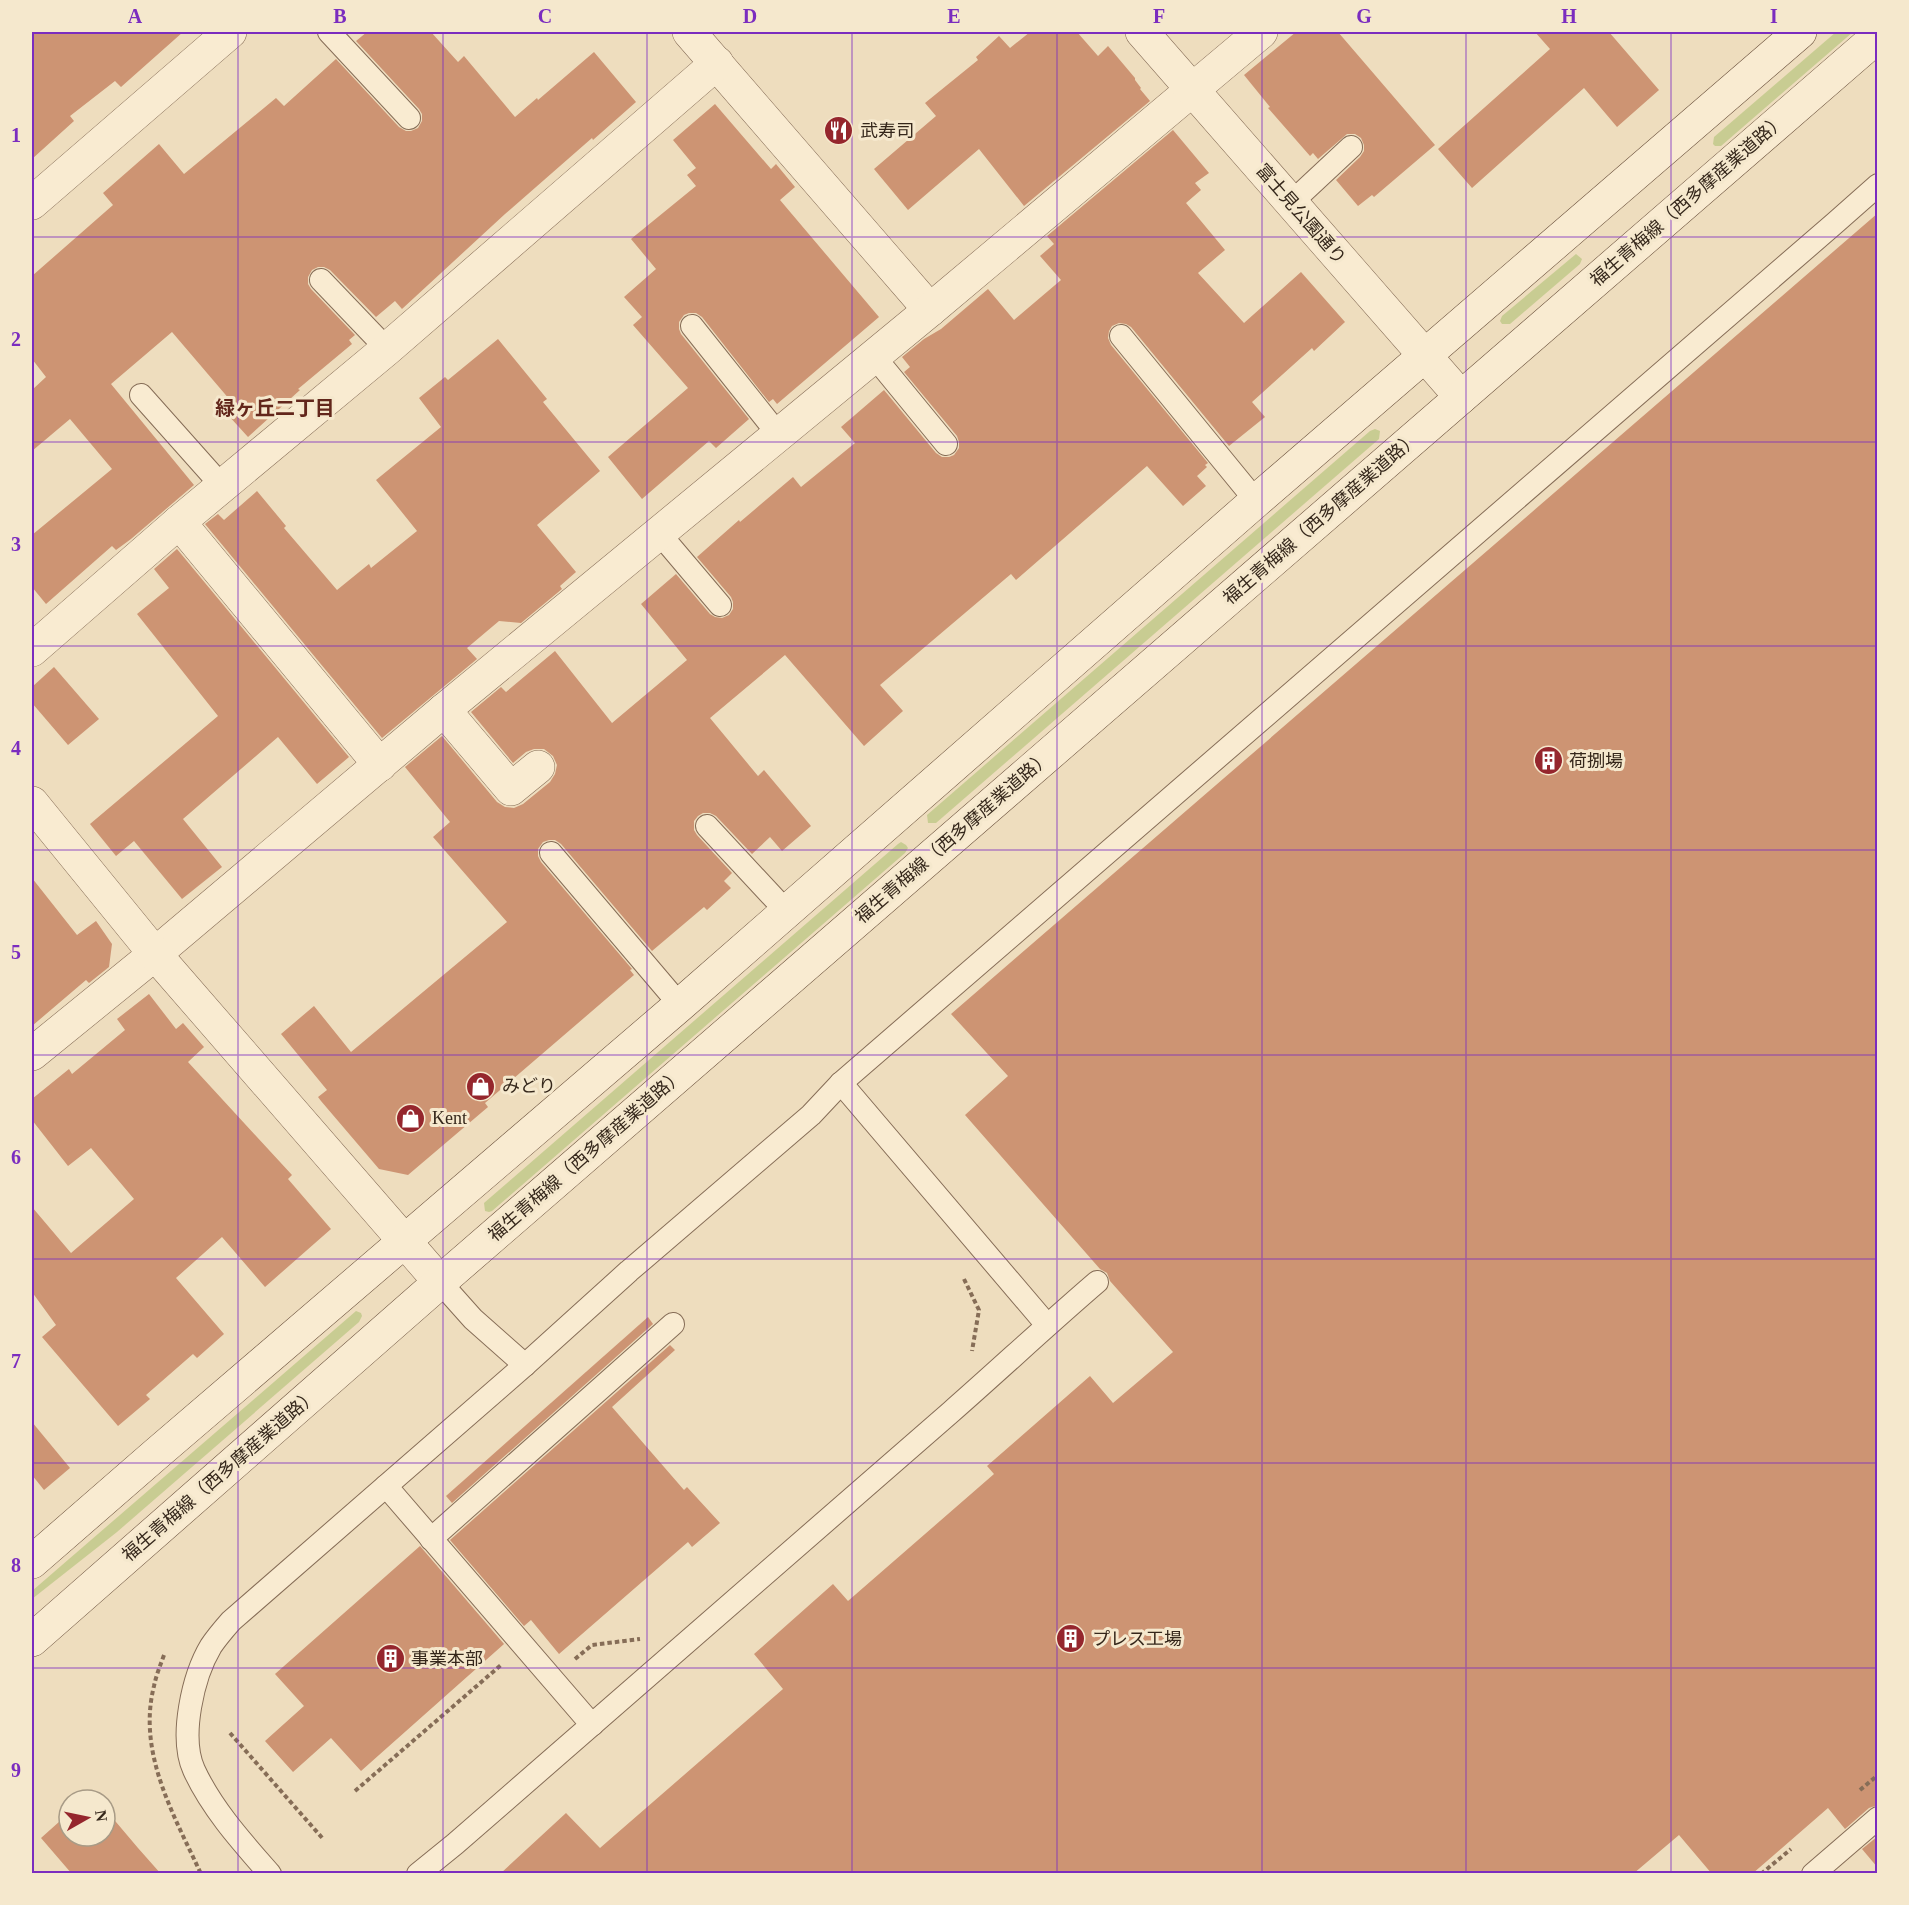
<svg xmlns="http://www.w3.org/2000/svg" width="1909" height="1905" viewBox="0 0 1909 1905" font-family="'Times New Roman','Noto Sans JP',serif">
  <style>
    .green { fill: #c8cc92 }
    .building { fill: #cd9473 }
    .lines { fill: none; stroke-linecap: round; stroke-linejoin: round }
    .service-casing { stroke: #866d57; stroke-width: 24 }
    .minor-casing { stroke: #866d57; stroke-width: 34 }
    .tertiary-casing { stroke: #866d57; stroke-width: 34 }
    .secondary-casing { stroke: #684e3a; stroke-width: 34 }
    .path { stroke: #866d57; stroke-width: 4; stroke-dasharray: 4.5 3; stroke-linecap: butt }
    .service { stroke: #f9ebd1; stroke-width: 22 }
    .minor { stroke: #f9ebd1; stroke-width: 33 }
    .tertiary { stroke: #f9ebd1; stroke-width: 33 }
    .secondary { stroke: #f9ebd1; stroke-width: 33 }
    .grid { fill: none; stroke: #7b2cbf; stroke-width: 1.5; stroke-opacity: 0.55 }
    .labels { text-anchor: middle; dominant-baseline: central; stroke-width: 6; stroke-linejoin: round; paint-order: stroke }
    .poi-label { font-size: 18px; fill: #35271b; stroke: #f5e8cd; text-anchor: start }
    .street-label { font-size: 18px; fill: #35271b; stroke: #f5e8cd }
    .neighbourhood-label { font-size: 20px; font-weight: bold; fill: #62261b; stroke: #f5e8cd }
    .neatline { fill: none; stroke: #7b2cbf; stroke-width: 2 }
    .grid-label { font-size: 20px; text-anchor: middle; font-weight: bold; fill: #7b2cbf }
  </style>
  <rect width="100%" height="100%" fill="#eeddbe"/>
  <g class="green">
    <polygon points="1836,32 1853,32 1721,146 1715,146 1713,144 1714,137"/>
    <polygon points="1576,254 1582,259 1580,264 1510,324 1502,324 1500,321 1502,316"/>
    <polygon points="1375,429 1380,431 1379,439 936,823 928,823 927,815 1370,431"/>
    <polygon points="901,842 906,845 908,848 905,853 492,1211 489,1212 485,1211 484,1203 898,844"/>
    <polygon points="356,1311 361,1313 362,1316 359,1322 117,1532 32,1599 32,1591"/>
  </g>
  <g class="building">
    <polygon points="32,32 183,32 121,87 115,81 70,116 74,121 32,159"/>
    <polygon points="367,32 431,32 458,62 464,56 515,117 537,98 538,100 594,52 636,102 593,140 592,138 505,214 402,309 395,301 376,317 330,270 324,267 318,267 312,270 308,277 308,284 311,289 355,335 349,340 352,344 298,389 300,390 248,437 228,415 236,407 172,332 111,384 194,485 131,539 116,550 112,546 46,604 32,587 32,535 112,469 70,419 32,451 32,390 46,377 32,359 32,276 113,205 103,193 159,144 184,174 276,98 284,106 336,59 399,127 406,131 411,131 418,128 422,121 422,114 419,109 356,41"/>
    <polygon points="1030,32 1077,32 1098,56 1108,46 1135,78 1135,80 1141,88 1140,89 1150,101 1024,206 979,149 908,210 874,169 936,116 925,103 978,60 976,57 999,36 1010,48"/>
    <polygon points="1296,32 1338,32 1435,145 1374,197 1372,195 1358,206 1336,180 1360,157 1364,151 1364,145 1361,138 1355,134 1347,134 1318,159 1313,153 1310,156 1268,108 1270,107 1244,75"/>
    <polygon points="1535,32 1609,32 1659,90 1617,127 1584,88 1472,188 1438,149 1550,49"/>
    <polygon points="715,104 771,169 776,164 795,187 780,200 879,317 777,404 773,399 769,402 702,317 696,313 689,313 684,315 679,322 679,329 681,334 749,419 716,448 709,441 642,499 608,457 688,388 633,325 642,317 624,297 656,269 631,239 696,186 687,175 696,168 673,140"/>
    <polygon points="1173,130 1209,173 1195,183 1201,190 1186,203 1225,250 1198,273 1244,323 1301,272 1345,322 1314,351 1312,348 1252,402 1265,417 1229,446 1131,327 1126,324 1119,323 1112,326 1109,331 1108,338 1111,345 1208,463 1205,465 1207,467 1197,476 1206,486 1183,506 1147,466 1016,580 1011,574 880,685 903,711 864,746 785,655 710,718 758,776 764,770 811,826 782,851 770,837 752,854 716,816 710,813 703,813 698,816 694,821 694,830 697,835 732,873 724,881 731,888 707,910 704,907 652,951 561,844 555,840 549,840 543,842 538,849 538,856 541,862 632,969 630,970 634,975 485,1103 488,1107 408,1175 379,1169 321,1101 318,1097 327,1090 281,1034 314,1006 351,1052 507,922 433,837 450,822 405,767 442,736 497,802 505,807 514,808 523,804 550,782 555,774 557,765 553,756 544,749 534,749 526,752 513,763 471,712 501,687 506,692 555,651 612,723 687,660 641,604 676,574 710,614 715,617 722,618 729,615 733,609 733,602 731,597 697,557 739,520 740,522 793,477 801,487 855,443 841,427 884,390 936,453 942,457 949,457 954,455 959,448 959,442 957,436 904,372 910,367 902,357 924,339 941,329 988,289 1014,320 1061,280 1040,256 1054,244 1047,236"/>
    <polygon points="1878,213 1878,1805 1869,1808 1845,1829 1828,1808 1752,1874 1712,1874 1679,1835 1633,1874 500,1874 566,1813 600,1848 783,1689 754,1654 833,1584 848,1601 994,1474 987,1466 1090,1376 1113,1403 1173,1352 1110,1281 1107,1273 1100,1269 965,1115 1008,1076 951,1014"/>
    <polygon points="498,339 547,399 543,402 600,471 537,525 576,572 560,586 562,589 521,623 499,621 467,648 477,659 382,738 205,524 218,514 224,520 257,491 286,526 284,528 337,590 369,564 371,568 417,531 376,480 441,427 419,398 445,377 448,380"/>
    <polygon points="177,549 349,757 317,784 278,737 183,819 222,867 182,899 134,841 116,856 90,824 218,716 137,614 169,588 154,569"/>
    <polygon points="54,667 99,719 68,745 32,703 32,687"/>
    <polygon points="32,878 77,935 96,921 112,944 109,967 89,983 86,980 32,1026"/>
    <polygon points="149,994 176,1029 183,1023 204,1047 188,1062 292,1175 288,1179 331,1229 265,1287 222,1237 176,1278 224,1334 197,1358 193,1354 146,1395 150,1399 118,1426 42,1337 56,1325 32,1292 32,1207 71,1253 134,1199 91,1148 68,1166 32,1120 32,1099 69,1069 72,1074 125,1030 117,1019"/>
    <polygon points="648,1317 653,1324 452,1503 446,1496"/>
    <polygon points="670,1345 675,1350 612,1407 684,1490 687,1487 720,1523 692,1547 688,1542 559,1654 531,1620 524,1626 450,1540"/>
    <polygon points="32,1422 70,1468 44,1490 32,1475"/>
    <polygon points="420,1546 504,1644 361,1771 331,1738 293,1772 265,1741 304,1706 275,1674"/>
    <polygon points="105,1809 138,1848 161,1874 72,1874 41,1838 69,1813 69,1836 105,1836"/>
    <polygon points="1878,1836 1878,1868 1862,1849"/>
  </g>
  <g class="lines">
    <defs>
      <g id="service">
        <polyline points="329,32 409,118"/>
        <polyline points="1291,203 1351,147"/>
        <polyline points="321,280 387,349"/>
        <polyline points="692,326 778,434"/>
        <polyline points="1121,336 1256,501"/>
        <polyline points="873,355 946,444"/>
        <polyline points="141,395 222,486"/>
        <polyline points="659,533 720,605"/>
        <polyline points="707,826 786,911"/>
        <polyline points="551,853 680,1005"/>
        <polyline points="841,1083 1047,1325"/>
        <polyline points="440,1282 473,1319 525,1365"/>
        <polyline points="386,1486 592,1725"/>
        <polyline points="431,1539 673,1324"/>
        <path d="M 270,1874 C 242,1842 212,1809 194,1770 C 179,1737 193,1676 211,1646 C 217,1637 224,1629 231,1621 L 525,1365 L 629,1271 L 811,1115 L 841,1083 L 1835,223 L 1878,185"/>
        <path d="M 418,1874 L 455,1844 C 620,1700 786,1556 951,1412 C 1000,1369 1048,1324 1097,1282"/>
        <polyline points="1813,1874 1878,1818"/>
      </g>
      <g id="minor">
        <polyline points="689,32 930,310"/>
        <polyline points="179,522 380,765"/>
        <polyline points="32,650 179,522 387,349 717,63"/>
        <polyline points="444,710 511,789 538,767"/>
        <polyline points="32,1054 155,954 444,710 930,310 1261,32"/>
      </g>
      <g id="tertiary">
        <polyline points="1142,32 1461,397"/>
        <polyline points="32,203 230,32"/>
        <polyline points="32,803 155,954 440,1282"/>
      </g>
      <g id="secondary">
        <polyline points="32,1562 155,1455 680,1005 1256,501 1800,32"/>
        <polyline points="32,1640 440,1282 1878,36"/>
      </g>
    </defs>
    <use href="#service" class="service-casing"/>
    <use href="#minor" class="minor-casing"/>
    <use href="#tertiary" class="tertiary-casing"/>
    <use href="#secondary" class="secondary-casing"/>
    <g class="path">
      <polyline points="964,1279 979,1310 972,1351"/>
      <path d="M 164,1655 C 160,1666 156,1676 154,1686 C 137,1753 174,1815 201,1874"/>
      <polyline points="575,1659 592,1645 640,1639"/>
      <polyline points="230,1733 324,1840"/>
      <polyline points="1860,1790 1878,1775"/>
      <polyline points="355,1791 501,1665"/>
      <polyline points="1761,1874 1791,1849"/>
    </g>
    <use href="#service" class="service"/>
    <use href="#minor" class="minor"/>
    <use href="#tertiary" class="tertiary"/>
    <use href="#secondary" class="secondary"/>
  </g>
  <path class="grid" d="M 238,32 L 238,1874M 443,32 L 443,1874M 647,32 L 647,1874M 852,32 L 852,1874M 1057,32 L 1057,1874M 1262,32 L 1262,1874M 1466,32 L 1466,1874M 1671,32 L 1671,1874M 32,237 L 1878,237M 32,442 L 1878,442M 32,646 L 1878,646M 32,850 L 1878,850M 32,1055 L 1878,1055M 32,1259 L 1878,1259M 32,1463 L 1878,1463M 32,1668 L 1878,1668"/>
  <defs>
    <symbol id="restaurant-disc" viewBox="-11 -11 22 22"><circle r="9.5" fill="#95262d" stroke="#f5e8cd"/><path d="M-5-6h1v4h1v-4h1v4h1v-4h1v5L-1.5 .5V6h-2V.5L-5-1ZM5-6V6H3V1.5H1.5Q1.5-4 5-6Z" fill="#fff"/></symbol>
    <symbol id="building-disc" viewBox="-11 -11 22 22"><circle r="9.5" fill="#95262d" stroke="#f5e8cd"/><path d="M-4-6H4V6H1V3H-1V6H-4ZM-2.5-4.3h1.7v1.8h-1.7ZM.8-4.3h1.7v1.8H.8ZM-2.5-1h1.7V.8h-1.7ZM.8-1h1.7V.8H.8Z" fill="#fff"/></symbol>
    <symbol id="shop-disc" viewBox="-11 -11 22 22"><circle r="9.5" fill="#95262d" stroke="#f5e8cd"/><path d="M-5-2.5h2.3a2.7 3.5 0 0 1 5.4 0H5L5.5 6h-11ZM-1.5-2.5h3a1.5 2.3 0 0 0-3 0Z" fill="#fff"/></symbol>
  </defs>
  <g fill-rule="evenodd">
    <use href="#restaurant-disc" x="822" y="114" width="33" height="33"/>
    <use href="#building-disc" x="1532" y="744" width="33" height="33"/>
    <use href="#shop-disc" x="464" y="1070" width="33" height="33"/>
    <use href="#shop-disc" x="394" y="1102" width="33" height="33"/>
    <use href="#building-disc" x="1054" y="1622" width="33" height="33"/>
    <use href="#building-disc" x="374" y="1642" width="33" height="33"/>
  </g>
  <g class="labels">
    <g class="poi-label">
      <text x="860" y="131">武寿司</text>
      <text x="1569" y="761">荷捌場</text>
      <text x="502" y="1086">みどり</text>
      <text x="432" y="1118">Kent</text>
      <text x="1092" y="1639">プレス工場</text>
      <text x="411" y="1659">事業本部</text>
    </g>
    <g class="street-label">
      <text transform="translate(1688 200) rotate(-41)">福生青梅線（西多摩産業道路）</text>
      <text transform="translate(1301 214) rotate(49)">富士見公園通り</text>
      <text transform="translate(1321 518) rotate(-41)">福生青梅線（西多摩産業道路）</text>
      <text transform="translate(953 837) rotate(-41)">福生青梅線（西多摩産業道路）</text>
      <text transform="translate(586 1155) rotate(-41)">福生青梅線（西多摩産業道路）</text>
      <text transform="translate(220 1475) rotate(-41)">福生青梅線（西多摩産業道路）</text>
    </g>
    <g class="neighbourhood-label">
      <text x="275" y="408">緑ヶ丘二丁目</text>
    </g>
  </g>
  <rect width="1909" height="1905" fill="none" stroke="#f5e8cd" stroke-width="66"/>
  <g transform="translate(87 1818) rotate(81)"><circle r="28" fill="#f5e8cd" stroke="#a89b86" stroke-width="1.5"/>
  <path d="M0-4.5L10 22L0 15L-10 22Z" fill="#95262d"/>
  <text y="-9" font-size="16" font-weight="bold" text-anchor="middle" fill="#35271b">N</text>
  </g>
  <rect x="33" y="33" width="1843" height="1839" class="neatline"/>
  <g class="grid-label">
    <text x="135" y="23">A</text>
    <text x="340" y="23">B</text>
    <text x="545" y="23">C</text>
    <text x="750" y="23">D</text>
    <text x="954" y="23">E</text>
    <text x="1159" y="23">F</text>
    <text x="1364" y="23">G</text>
    <text x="1569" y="23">H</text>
    <text x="1774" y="23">I</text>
    <text x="16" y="142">1</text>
    <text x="16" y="346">2</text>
    <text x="16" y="551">3</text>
    <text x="16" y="755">4</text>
    <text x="16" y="959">5</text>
    <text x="16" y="1164">6</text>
    <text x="16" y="1368">7</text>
    <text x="16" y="1572">8</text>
    <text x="16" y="1777">9</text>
  </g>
</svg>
